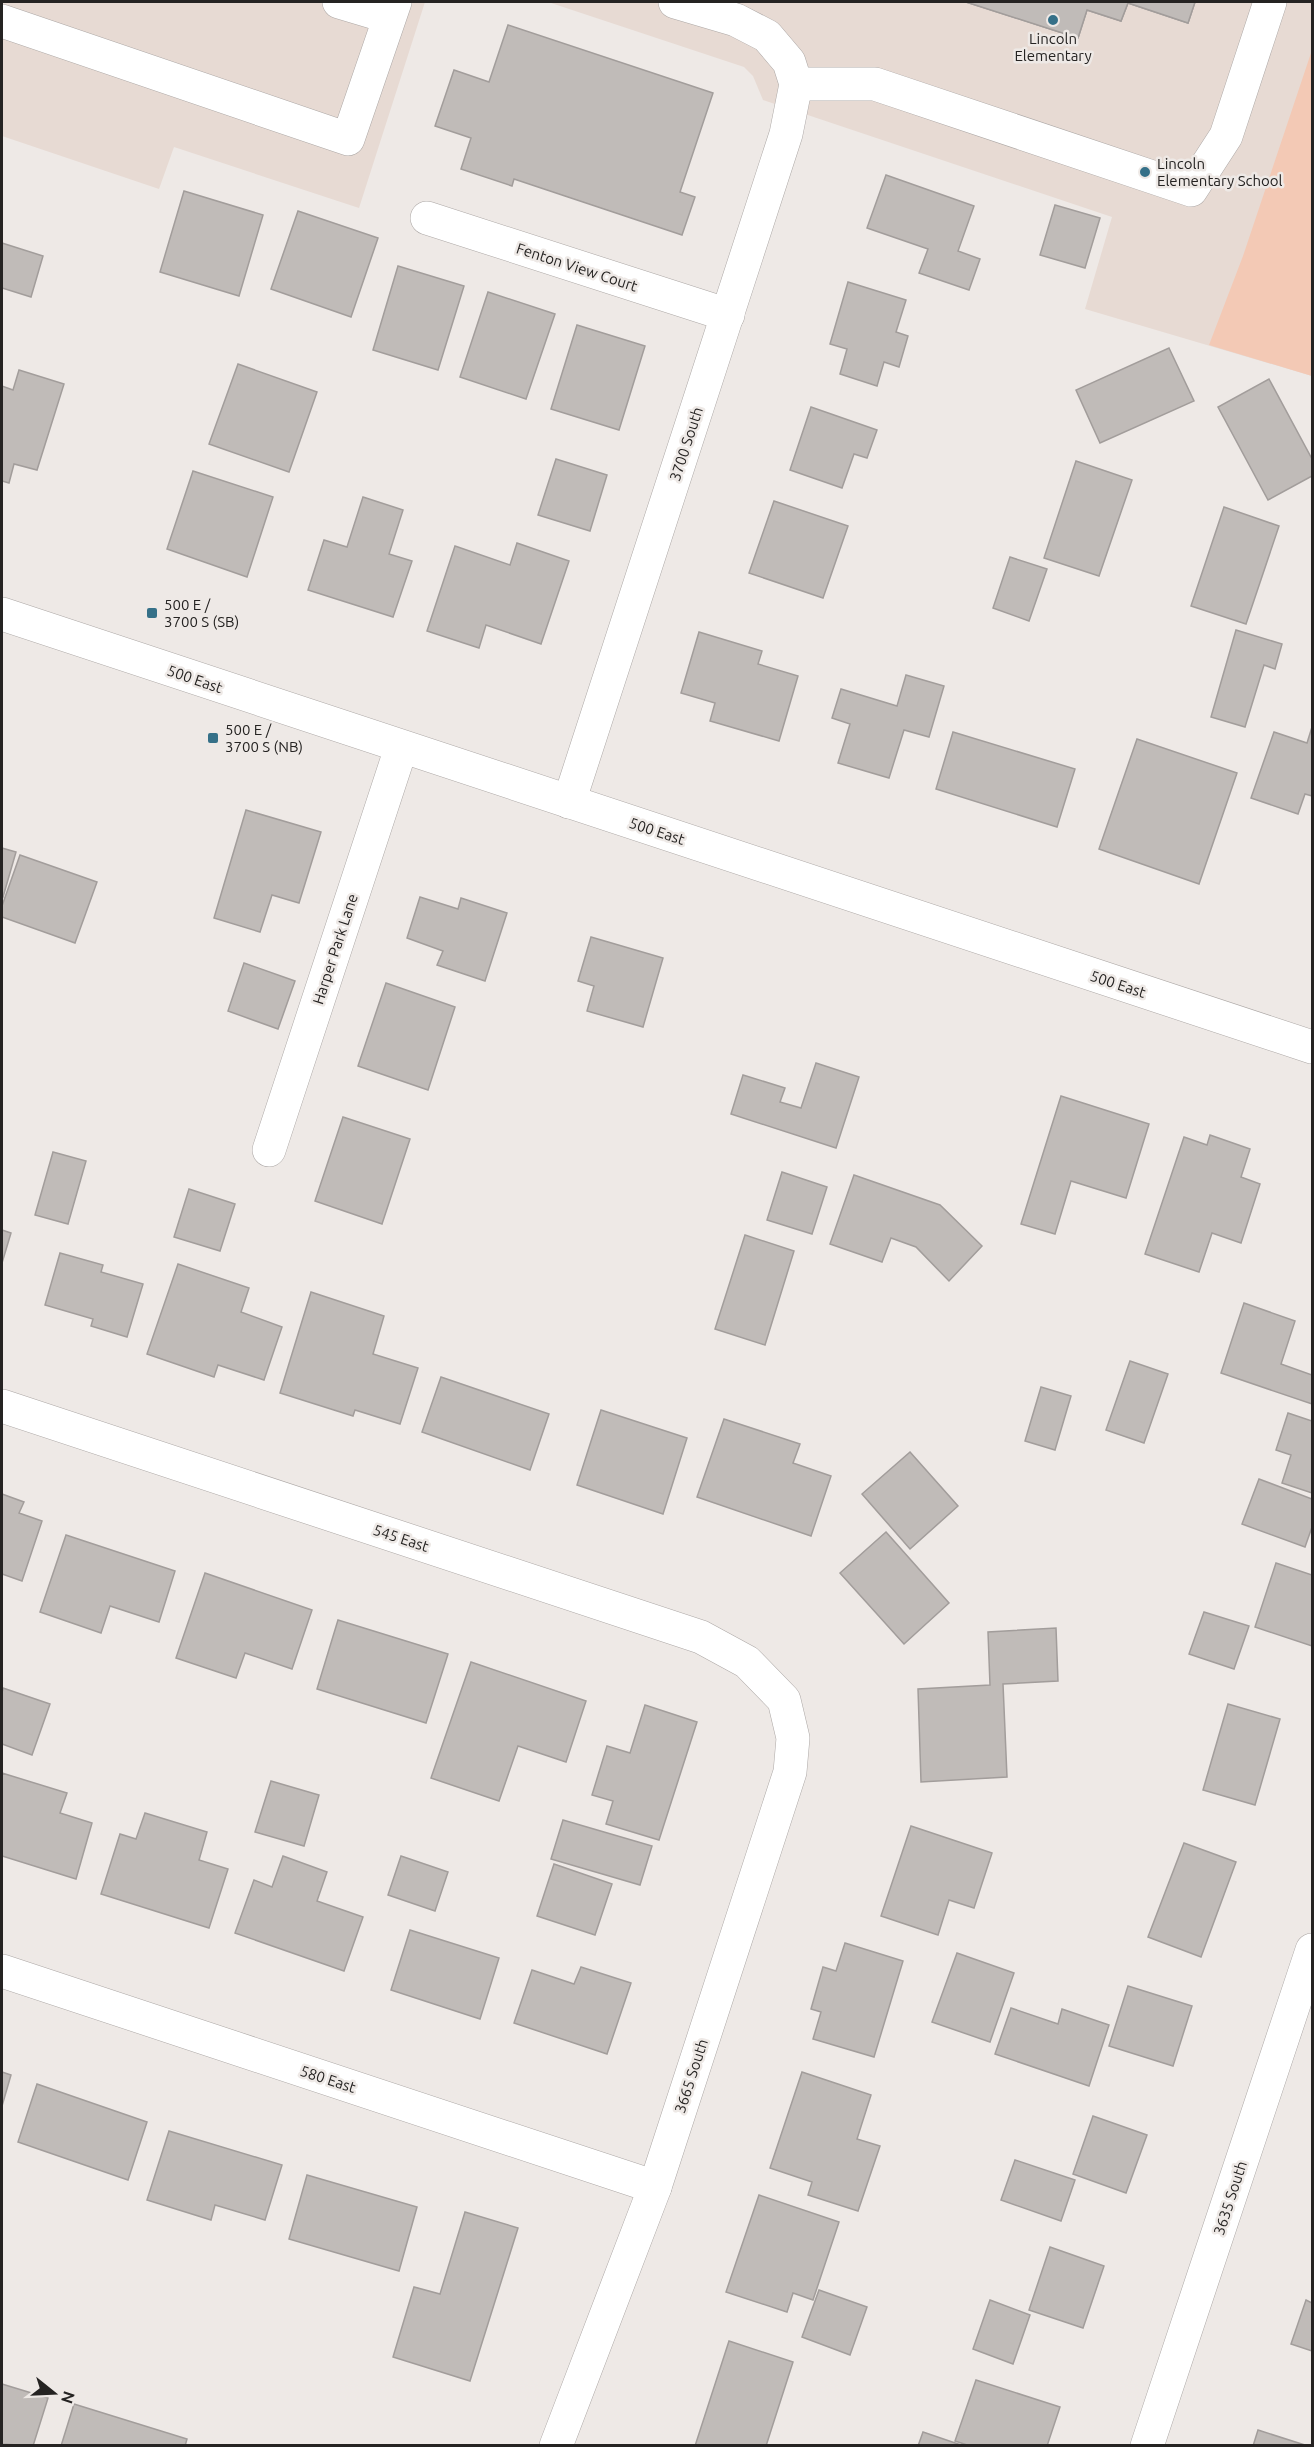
<svg xmlns="http://www.w3.org/2000/svg" width="1314" height="2447" viewBox="0 0 1314 2447" font-family="Ubuntu,sans-serif">
  <style>
    .built { fill: #e7dad3 }
    .green { fill: #f3c9b5 }
    .building { fill: #c0bbb8; stroke: #a29d9b; stroke-width: 1.5 }
    .lines { fill: none; stroke-linecap: round; stroke-linejoin: round }
    .minor-casing { stroke: #ada8a6; stroke-width: 34 }
    .minor { stroke: #fff; stroke-width: 33 }
    .poi-dot { fill: #357088; stroke: #eee9e6; stroke-width: 2 }
    .labels { text-anchor: middle; dominant-baseline: central; stroke-width: 5; stroke-linejoin: round; paint-order: stroke }
    .poi-label { font-size: 15px; fill: #252322; stroke: #eee9e6; text-anchor: start }
    .street-label { font-size: 15px; fill: #252322; stroke: #eee9e6 }
  </style>
  <rect width="100%" height="100%" fill="#eee9e6"/>
  <g class="built">
    <polygon points="2,2 425,2 359,208 174,147 159,189 2,136"/>
    <polygon points="548,2 1312,2 1312,376 1085,309 1112,217 763,100 753,76 744,67"/>
  </g>
  <polygon class="green" points="1312,50 1312,376 1209,345 1243,256"/>
  <g class="building">
    <polygon points="966,2 1195,2 1188,23 1128,3 1121,21 1087,10 1078,38"/>
    <polygon points="966,2 1195,2 1188,23 1128,3 1121,21 1087,10 1078,38"/>
    <polygon points="508,25 713,93 680,192 695,197 682,235 514,179 512,186 461,169 471,138 435,126 454,70 489,82"/>
    <polygon points="886,175 974,206 958,251 980,259 969,290 919,273 928,249 867,228"/>
    <polygon points="184,191 263,215 239,296 160,272"/>
    <polygon points="1055,205 1100,218 1085,268 1040,255"/>
    <polygon points="298,211 378,238 351,317 271,289"/>
    <polygon points="2,243 43,256 31,297 2,288"/>
    <polygon points="398,266 464,286 438,370 373,350"/>
    <polygon points="848,282 906,300 896,332 908,336 899,367 884,362 877,386 840,374 847,349 830,344"/>
    <polygon points="488,292 555,314 526,399 460,377"/>
    <polygon points="577,325 645,346 619,430 551,409"/>
    <polygon points="1169,348 1194,401 1100,443 1076,390"/>
    <polygon points="238,364 317,392 289,472 209,444"/>
    <polygon points="19,370 64,384 37,470 14,464 9,483 2,481 2,386 13,390"/>
    <polygon points="1269,379 1312,459 1312,476 1268,500 1218,407"/>
    <polygon points="811,407 877,430 867,458 854,454 842,488 790,470"/>
    <polygon points="556,459 607,475 590,531 538,515"/>
    <polygon points="1076,461 1132,480 1099,576 1044,558"/>
    <polygon points="193,471 273,497 247,577 167,549"/>
    <polygon points="363,497 403,510 389,554 412,561 393,617 308,590 324,540 347,547"/>
    <polygon points="774,501 848,526 823,598 749,573"/>
    <polygon points="1224,507 1279,526 1246,624 1191,606"/>
    <polygon points="517,543 569,561 541,644 486,625 479,648 427,631 455,546 510,565"/>
    <polygon points="1010,557 1047,569 1029,621 993,608"/>
    <polygon points="1236,630 1282,644 1275,669 1264,665 1245,727 1211,717"/>
    <polygon points="699,632 762,651 758,664 798,676 779,741 710,721 715,703 681,693"/>
    <polygon points="906,675 944,686 929,737 904,730 889,778 838,763 850,724 832,718 841,689 897,706"/>
    <polygon points="1312,727 1312,796 1305,794 1298,814 1251,798 1274,732 1307,743"/>
    <polygon points="953,732 1075,769 1057,827 936,789"/>
    <polygon points="1137,739 1237,773 1199,884 1099,849"/>
    <polygon points="246,810 321,832 299,903 272,895 260,932 214,918"/>
    <polygon points="2,848 16,852 3,897 2,896"/>
    <polygon points="20,855 97,882 75,943 2,917 2,906"/>
    <polygon points="420,897 458,909 461,898 507,913 485,981 437,965 443,951 407,938"/>
    <polygon points="591,937 663,958 643,1027 587,1011 594,986 578,981"/>
    <polygon points="244,963 295,981 278,1029 228,1011"/>
    <polygon points="386,983 455,1007 428,1090 358,1066"/>
    <polygon points="816,1063 859,1077 836,1148 731,1114 743,1075 785,1088 780,1102 801,1108"/>
    <polygon points="1061,1096 1149,1124 1126,1198 1071,1181 1055,1234 1021,1224"/>
    <polygon points="343,1117 410,1139 382,1224 315,1201"/>
    <polygon points="1210,1135 1250,1149 1241,1177 1260,1184 1241,1243 1212,1233 1199,1272 1145,1254 1184,1137 1207,1145"/>
    <polygon points="53,1152 86,1161 68,1224 35,1215"/>
    <polygon points="782,1172 827,1187 812,1234 767,1220"/>
    <polygon points="854,1175 940,1205 982,1246 949,1281 916,1247 891,1238 882,1262 830,1244"/>
    <polygon points="189,1189 235,1204 220,1251 174,1237"/>
    <polygon points="2,1230 11,1233 2,1263"/>
    <polygon points="745,1235 794,1251 765,1345 715,1329"/>
    <polygon points="60,1253 103,1265 101,1272 143,1284 127,1337 91,1326 93,1319 45,1305"/>
    <polygon points="178,1264 249,1288 241,1312 282,1327 264,1380 218,1365 214,1377 147,1354"/>
    <polygon points="311,1292 384,1316 373,1354 418,1368 400,1424 355,1410 353,1416 280,1393"/>
    <polygon points="1244,1303 1295,1321 1281,1364 1312,1375 1312,1404 1221,1373"/>
    <polygon points="1130,1361 1168,1374 1144,1443 1106,1430"/>
    <polygon points="441,1377 549,1414 530,1470 422,1432"/>
    <polygon points="1041,1387 1071,1396 1055,1450 1025,1441"/>
    <polygon points="601,1410 687,1438 663,1514 577,1485"/>
    <polygon points="1288,1413 1312,1421 1312,1493 1282,1483 1291,1455 1276,1450"/>
    <polygon points="724,1419 800,1444 793,1463 831,1476 811,1536 697,1497"/>
    <polygon points="910,1452 958,1506 910,1549 862,1494"/>
    <polygon points="1259,1479 1312,1499 1312,1527 1305,1547 1242,1524"/>
    <polygon points="2,1494 24,1502 19,1513 42,1521 22,1581 2,1574"/>
    <polygon points="886,1532 949,1603 904,1644 840,1573"/>
    <polygon points="66,1535 175,1571 159,1622 110,1606 101,1633 40,1612"/>
    <polygon points="1276,1563 1312,1575 1312,1646 1255,1627"/>
    <polygon points="205,1573 312,1610 292,1669 245,1653 236,1678 176,1658"/>
    <polygon points="1204,1612 1249,1626 1234,1669 1189,1654"/>
    <polygon points="338,1620 448,1654 426,1723 317,1689"/>
    <polygon points="1056,1628 1058,1681 1003,1684 1007,1777 921,1782 918,1689 990,1685 988,1632"/>
    <polygon points="471,1662 586,1701 566,1762 518,1746 499,1801 431,1778"/>
    <polygon points="3,1688 50,1704 32,1755 2,1744 2,1693"/>
    <polygon points="1228,1704 1280,1719 1255,1805 1203,1790"/>
    <polygon points="645,1705 697,1722 659,1840 606,1824 613,1801 592,1795 607,1746 630,1753"/>
    <polygon points="2,1773 67,1793 60,1813 92,1823 76,1879 2,1856"/>
    <polygon points="271,1781 319,1795 304,1846 255,1832"/>
    <polygon points="145,1813 207,1832 199,1860 228,1869 209,1928 101,1894 120,1834 136,1839"/>
    <polygon points="563,1820 652,1846 640,1885 551,1859"/>
    <polygon points="911,1826 992,1853 974,1908 949,1900 938,1935 881,1916"/>
    <polygon points="1184,1843 1236,1862 1201,1957 1148,1937"/>
    <polygon points="283,1856 327,1872 317,1901 363,1917 344,1971 235,1933 254,1880 272,1887"/>
    <polygon points="401,1856 448,1872 435,1911 388,1895"/>
    <polygon points="554,1864 612,1884 595,1935 537,1916"/>
    <polygon points="410,1930 499,1958 480,2019 391,1990"/>
    <polygon points="845,1943 903,1961 874,2057 813,2039 821,2012 811,2009 823,1967 836,1971"/>
    <polygon points="957,1953 1014,1973 990,2042 932,2022"/>
    <polygon points="581,1967 631,1983 607,2054 514,2023 532,1970 574,1984"/>
    <polygon points="1128,1986 1192,2006 1173,2066 1109,2046"/>
    <polygon points="1011,2008 1058,2024 1062,2009 1109,2025 1089,2086 995,2054"/>
    <polygon points="2,2072 11,2075 2,2106"/>
    <polygon points="802,2072 871,2095 857,2139 880,2146 858,2211 808,2195 812,2182 770,2168"/>
    <polygon points="37,2084 147,2122 128,2180 18,2142"/>
    <polygon points="1093,2116 1147,2135 1126,2193 1073,2174"/>
    <polygon points="169,2131 282,2165 265,2220 215,2205 211,2220 147,2200"/>
    <polygon points="1015,2160 1075,2180 1061,2221 1001,2200"/>
    <polygon points="307,2175 417,2207 399,2271 289,2239"/>
    <polygon points="759,2195 839,2222 813,2300 793,2293 787,2312 726,2292"/>
    <polygon points="465,2212 518,2228 470,2381 393,2357 414,2287 440,2294"/>
    <polygon points="1050,2247 1104,2266 1083,2328 1029,2310"/>
    <polygon points="819,2290 867,2307 850,2355 802,2337"/>
    <polygon points="990,2300 1030,2315 1013,2364 973,2349"/>
    <polygon points="1306,2300 1312,2303 1312,2351 1291,2344"/>
    <polygon points="729,2341 793,2362 766,2446 695,2446"/>
    <polygon points="976,2380 1060,2407 1047,2446 970,2446 955,2441"/>
    <polygon points="2,2384 48,2398 33,2446 2,2444"/>
    <polygon points="74,2404 187,2439 185,2446 61,2446"/>
    <polygon points="1258,2430 1308,2446 1253,2446"/>
    <polygon points="923,2432 964,2446 918,2446"/>
  </g>
  <g class="lines">
    <defs>
      <g id="minor">
        <polyline points="339,2 389,17"/>
        <polyline points="2,21 348,139 395,2"/>
        <polyline points="796,84 875,84 1191,190 1226,136 1270,2"/>
        <polyline points="427,218 728,315"/>
        <polyline points="2,614 1312,1047"/>
        <polyline points="569,802 786,134 796,84 789,62 767,36 736,20 675,2"/>
        <polyline points="269,1150 401,748"/>
        <polyline points="2,1406 701,1637 747,1662 784,1700 793,1738 790,1772 655,2187 556,2446"/>
        <polyline points="2,1971 655,2187"/>
        <polyline points="1147,2446 1312,1950"/>
      </g>
    </defs>
    <use href="#minor" class="minor-casing"/>
    <use href="#minor" class="minor"/>
  </g>
  <g class="poi-dot">
    <circle cx="1053" cy="20" r="6"/>
    <circle cx="1145" cy="172" r="6"/>
    <rect x="146" y="607" width="12" height="12" rx="3"/>
    <rect x="207" y="732" width="12" height="12" rx="3"/>
  </g>
  <g class="labels">
    <g class="poi-label">
      <text x="1053" y="38" text-anchor="middle">Lincoln<tspan x="1053" dy="17">Elementary</tspan></text>
      <text x="1157" y="163">Lincoln<tspan x="1157" dy="17">Elementary School</tspan></text>
      <text x="164" y="604">500 E /<tspan x="164" dy="17">3700 S (SB)</tspan></text>
      <text x="225" y="729">500 E /<tspan x="225" dy="17">3700 S (NB)</tspan></text>
    </g>
    <g class="street-label">
      <text transform="translate(577 267) rotate(18)">Fenton View Court</text>
      <text transform="translate(686 444) rotate(-72)">3700 South</text>
      <text transform="translate(195 679) rotate(19)">500 East</text>
      <text transform="translate(657 831) rotate(18)">500 East</text>
      <text transform="translate(335 949) rotate(-72)">Harper Park Lane</text>
      <text transform="translate(1118 984) rotate(18)">500 East</text>
      <text transform="translate(401 1538) rotate(18)">545 East</text>
      <text transform="translate(691 2076) rotate(-72)">3665 South</text>
      <text transform="translate(328 2079) rotate(18)">580 East</text>
      <text transform="translate(1230 2198) rotate(-72)">3635 South</text>
    </g>
  </g>
  <rect width="1314" height="2447" fill="none" stroke="#252322" stroke-width="6"/>
  <g transform="translate(54 2393) rotate(108)" stroke="#eee9e6" stroke-width="4.5" paint-order="stroke">
  <path d="M0-4.5L10 22L0 15L-10 22Z" fill="#252322"/>
  <text y="-9" font-size="16" font-weight="bold" text-anchor="middle" fill="#252322">N</text>
  </g>
</svg>
